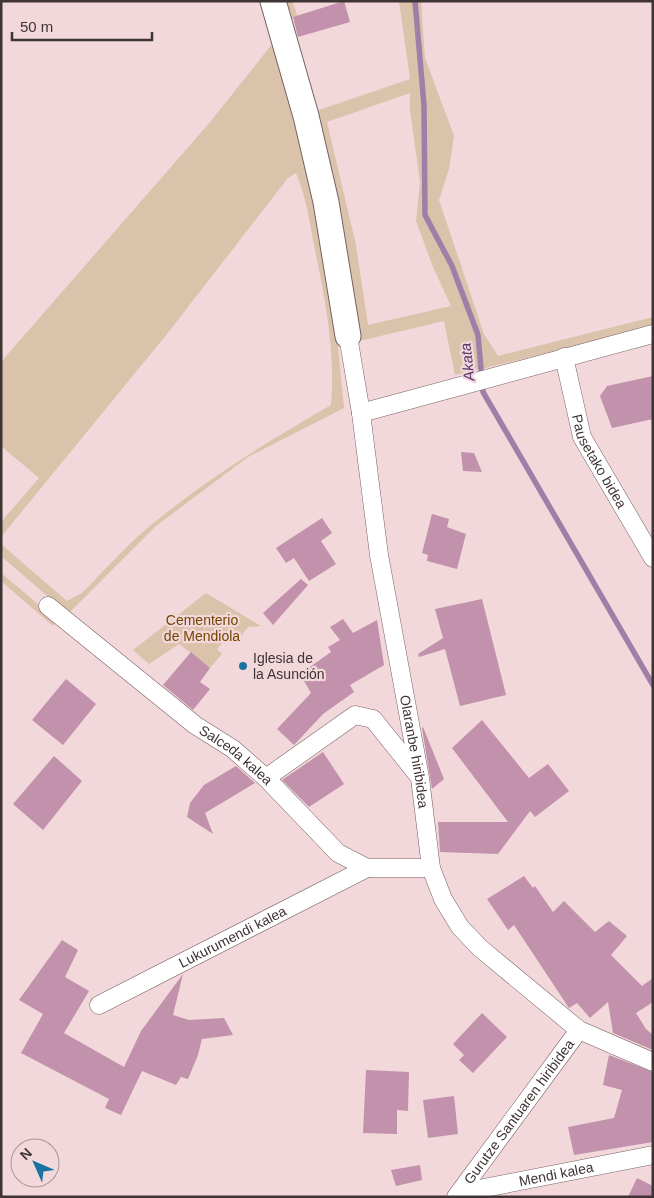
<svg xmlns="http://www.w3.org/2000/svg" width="654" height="1198" viewBox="0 0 654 1198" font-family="Helvetica,sans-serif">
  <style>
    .green { fill: #dbc2ab; fill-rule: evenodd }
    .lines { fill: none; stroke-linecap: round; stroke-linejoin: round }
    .stream { stroke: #9e7fa7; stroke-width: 5.5 }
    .building { fill: #c291ab }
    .street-casing { stroke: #776163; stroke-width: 19 }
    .secondary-casing { stroke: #776163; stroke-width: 27 }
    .street { stroke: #fff; stroke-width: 18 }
    .secondary { stroke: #fff; stroke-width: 25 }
    .poi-dot { fill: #1b73a2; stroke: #f2d8da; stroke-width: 2 }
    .labels { text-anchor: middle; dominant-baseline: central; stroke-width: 4.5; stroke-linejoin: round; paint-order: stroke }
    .street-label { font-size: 14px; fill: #3e3435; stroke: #f2d8da }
    .park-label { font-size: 14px; fill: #764400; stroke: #f2d8da }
    .poi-label { font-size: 14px; fill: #3e3435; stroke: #f2d8da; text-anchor: start }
    .water-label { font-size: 15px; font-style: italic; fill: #5e356a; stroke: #f2d8da }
  </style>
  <rect width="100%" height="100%" fill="#f2d8da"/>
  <g class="green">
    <path d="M 259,1 L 268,1 L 284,53 L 340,338 L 338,347 L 344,408 L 248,457 L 156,526 L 68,614 L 1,556 L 1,544 L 67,601 L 82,593 C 106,569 129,542 156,521 C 210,477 270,440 331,405 C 336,350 324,294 313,240 C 309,218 305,194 296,173 L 288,178 L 167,334 L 1,537 L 1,522 L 39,478 L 1,446 L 1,362 L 211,121 L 272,44 Z"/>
    <polygon points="283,1 292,1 298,17 289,19"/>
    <path d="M 399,1 L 421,1 L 425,58 L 454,136 L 449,169 L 439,200 L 484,334 L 498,356 L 653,317 L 653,328 L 455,375 L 444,321 L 355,342 L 316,111 L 410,79 ZM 410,93 L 410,110 L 420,182 L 416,221 L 433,267 L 451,306 L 368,325 L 356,245 L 327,122 Z"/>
    <polygon points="1,573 57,620 53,626 1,581"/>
    <polygon points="206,593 261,626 248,627 241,636 233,631 217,649 222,654 210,668 179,644 149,664 133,650"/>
  </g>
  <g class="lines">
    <polyline class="stream" points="415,1 424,105 425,215 452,266 478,335 483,392 653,685"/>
  </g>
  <g class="building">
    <polygon points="344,1 350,22 298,37 293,17"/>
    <polygon points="653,376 653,419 612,428 600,396 607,386"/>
    <polygon points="461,452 474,453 482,472 463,471"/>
    <polygon points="432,514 449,519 447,527 466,534 457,569 427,561 428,555 422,553"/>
    <polygon points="322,518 332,533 321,541 336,564 309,581 294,558 286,563 276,548"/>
    <polygon points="301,579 308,585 273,625 263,613"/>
    <polygon points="482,599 506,695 460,706 445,649 419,657 418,654 443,638 435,609"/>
    <polygon points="343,619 353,633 377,620 384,665 350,685 354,692 323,714 294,745 277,729 311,693 300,674 331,652 328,647 340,640 330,627"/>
    <polygon points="191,652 210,668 200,682 210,689 193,710 163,685"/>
    <polygon points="66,679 96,704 63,745 32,720"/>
    <polygon points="482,720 529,778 548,764 569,791 535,817 530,811 498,854 440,852 438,822 508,822 452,748"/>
    <polygon points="423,727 444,779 432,789 422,728"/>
    <polygon points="323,752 344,784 309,807 282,780"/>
    <polygon points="54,756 82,781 43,830 13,804"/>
    <polygon points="236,766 255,783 205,813 213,834 187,817 190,803 204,785"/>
    <polygon points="524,876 533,888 535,886 553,912 564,901 595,932 609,921 627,936 611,955 642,986 653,978 653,1002 636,1013 646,1029 653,1035 653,1050 613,1033 608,1002 590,1018 577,1003 569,1008 514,925 508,930 487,899"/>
    <polygon points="62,940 78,950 65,977 89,991 64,1033 124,1067 141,1031 183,974 173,1015 189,1020 224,1018 233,1035 202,1039 198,1055 188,1079 181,1077 176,1085 142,1071 121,1115 105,1108 109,1099 21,1053 43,1014 19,1000"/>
    <polygon points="482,1013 507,1037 473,1073 459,1060 464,1055 453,1044"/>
    <polygon points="609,1055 653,1072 653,1142 574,1155 568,1127 614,1118 622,1090 603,1085"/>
    <polygon points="366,1070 409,1072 408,1111 397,1110 397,1134 363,1133"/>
    <polygon points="454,1096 458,1134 428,1138 423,1100"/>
    <polygon points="420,1165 422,1180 396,1186 391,1170"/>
    <polygon points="637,1178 653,1186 653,1197 628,1197"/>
  </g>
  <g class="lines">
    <defs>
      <g id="street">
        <path id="s1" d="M 348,336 L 361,413 L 379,555 L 420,778 L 431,868 L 443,899 L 460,927 L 480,948 L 579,1030 L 653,1062"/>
        <path id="s2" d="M 564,357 L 582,437 L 653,558"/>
        <polyline points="361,413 653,334"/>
        <path id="s3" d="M 48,606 L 195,725 L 233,749 L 266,778 L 338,853 L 367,868 L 431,868"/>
        <polyline points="266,778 355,715 373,719 418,775"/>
        <path id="s4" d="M 99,1005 L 367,868"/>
        <path id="s5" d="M 459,1193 L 653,1155"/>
        <path id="s6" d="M 456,1197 L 579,1030"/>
      </g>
      <polyline id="secondary" points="273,1 306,116 326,202 348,336"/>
    </defs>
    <use href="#street" class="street-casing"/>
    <use href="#secondary" class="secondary-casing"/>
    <use href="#street" class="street"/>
    <use href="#secondary" class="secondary"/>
  </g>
  <circle class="poi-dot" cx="243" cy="666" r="5"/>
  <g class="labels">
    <g class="street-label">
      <text stroke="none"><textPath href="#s2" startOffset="111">Pausetako bidea</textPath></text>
      <text stroke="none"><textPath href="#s1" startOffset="421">Olaranbe hiribidea</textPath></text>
      <text stroke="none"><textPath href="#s3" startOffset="240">Salceda kalea</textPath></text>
      <text stroke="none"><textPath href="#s4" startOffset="150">Lukurumendi kalea</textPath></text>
      <text stroke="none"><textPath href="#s6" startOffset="106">Gurutze Santuaren hiribidea</textPath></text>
      <text stroke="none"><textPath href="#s5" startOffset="99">Mendi kalea</textPath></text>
    </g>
    <g class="park-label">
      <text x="202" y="620">Cementerio<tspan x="202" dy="16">de Mendiola</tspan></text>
    </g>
    <g class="poi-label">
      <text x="253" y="658">Iglesia de<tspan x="253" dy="16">la Asunción</tspan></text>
    </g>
    <g class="water-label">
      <text transform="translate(467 362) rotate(-96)">Akata</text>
    </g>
  </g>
  <rect width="654" height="1198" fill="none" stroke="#3e3435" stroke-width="5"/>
  <g transform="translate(35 1163) rotate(315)"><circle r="24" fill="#f2d8da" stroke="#aa9698"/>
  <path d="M0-4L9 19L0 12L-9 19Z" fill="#1b73a2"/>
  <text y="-8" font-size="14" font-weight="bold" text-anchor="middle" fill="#3e3435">N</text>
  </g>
  <path d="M12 32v8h140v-8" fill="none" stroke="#3e3435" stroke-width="2.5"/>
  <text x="20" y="32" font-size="15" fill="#3e3435" stroke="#f2d8da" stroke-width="4" paint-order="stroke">50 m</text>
</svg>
